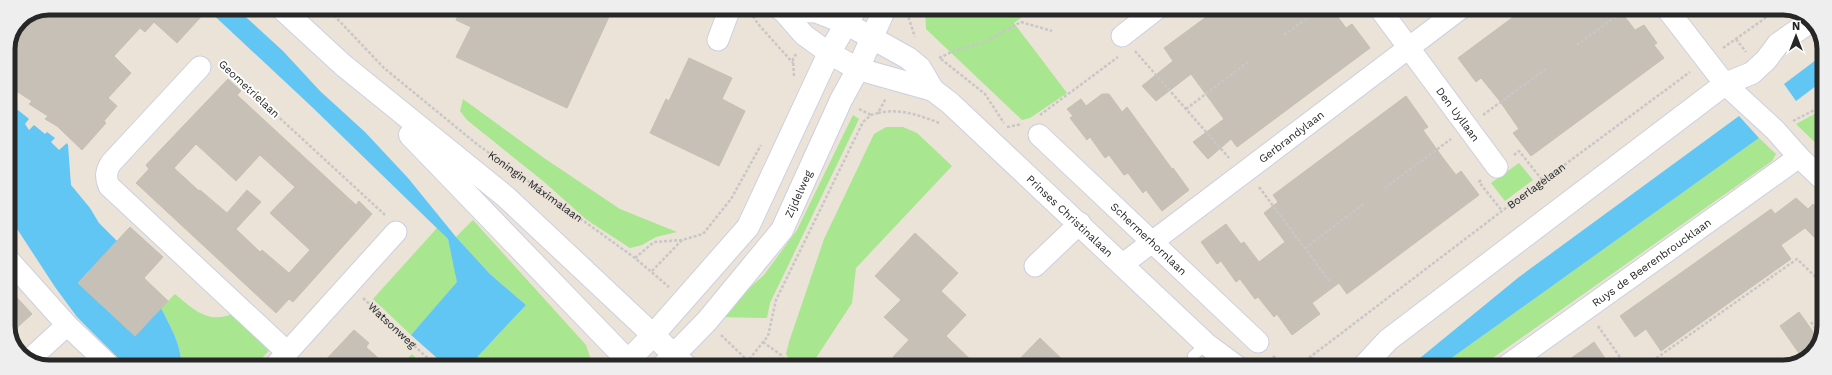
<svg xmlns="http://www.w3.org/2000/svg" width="1832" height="375" viewBox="0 0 1832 375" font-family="'Work Sans',sans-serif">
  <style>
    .green { fill: #a8e68f }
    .water { fill: #62c6f5 }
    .building { fill: #c6c0b7; stroke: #c6c0b1; fill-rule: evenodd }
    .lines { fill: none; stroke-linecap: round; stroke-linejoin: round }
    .service-casing { stroke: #cccfe2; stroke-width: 12 }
    .minor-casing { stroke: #cccfe2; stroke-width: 23 }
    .tertiary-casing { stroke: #cccfe2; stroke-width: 24 }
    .secondary-casing { stroke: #cccfe2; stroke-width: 24 }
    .path { stroke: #c7c7c7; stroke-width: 2.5; stroke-dasharray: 3 2; stroke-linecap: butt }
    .service { stroke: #fff; stroke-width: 10 }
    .minor { stroke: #fff; stroke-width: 21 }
    .tertiary { stroke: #fff; stroke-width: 22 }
    .secondary { stroke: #fff; stroke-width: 22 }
    .labels { text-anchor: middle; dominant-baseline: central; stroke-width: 4; stroke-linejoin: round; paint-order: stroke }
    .street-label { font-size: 11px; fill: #272727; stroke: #fff }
    .rim { fill: none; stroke: #272727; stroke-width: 5 }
  </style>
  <rect width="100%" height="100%" fill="#ebe3d7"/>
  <g class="green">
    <polygon points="925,8 1034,8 1014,23 1067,93 1030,118 1022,120 926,29"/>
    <polygon points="463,99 544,158 620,209 677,232 656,237 642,245 630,248 587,220 543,181 467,120 460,111"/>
    <polygon points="1824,109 1824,151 1796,124"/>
    <polygon points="853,115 859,119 770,303 767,318 717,317 764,275 797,230"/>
    <polygon points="886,127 903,127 917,133 952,166 856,268 852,303 810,367 790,367 790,360 786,354 789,342 824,239 874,134"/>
    <polygon points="1759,138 1776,154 1772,161 1480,367 1439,367"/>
    <polygon points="1519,163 1533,180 1505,201 1491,183"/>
    <polygon points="473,220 586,345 593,366 588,366 580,360 562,363 559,366 469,366 526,305 490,274 456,237"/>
    <polygon points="437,228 448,239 458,282 411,335 373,299"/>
    <path d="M 175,294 C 194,310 210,326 236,312 L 272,347 L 255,366 L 181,366 C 182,345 170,326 161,308 Z"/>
    <polygon points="412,354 424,366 400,366"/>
  </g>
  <g class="water">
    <polygon points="206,8 236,8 283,51 320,91 365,132 408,178 456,237 490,274 526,305 469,366 446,366 411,335 457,282 448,239 312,107"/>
    <polygon points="1824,54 1824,80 1796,101 1784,84"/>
    <path d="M 8,100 L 13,105 L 8,110 L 13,114 L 18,110 L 29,119 L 25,124 L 29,130 L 34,125 L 45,134 L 47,132 L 55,138 L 51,142 L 59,150 L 67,143 L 68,145 L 71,185 L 90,208 L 99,223 L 117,241 L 78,283 L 135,336 L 161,308 C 170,326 182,345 181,366 L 126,366 L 77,317 L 55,287 L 8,215 Z"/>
    <polygon points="1739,116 1759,138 1439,367 1409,367 1519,277"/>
  </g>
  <g class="building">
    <polygon points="50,8 209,8 177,43 154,22 145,32 140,28 114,56 131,73 108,98 117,106 104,121 106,123 82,150 57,126 45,119 48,116 29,104 32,101 8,86 8,49 20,20"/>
    <polygon points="461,8 613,8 567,108 456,57 471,27 456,20"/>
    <polygon points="1217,9 1332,9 1346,28 1352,24 1370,48 1237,147 1231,139 1208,159 1193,142 1224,119 1191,74 1156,101 1142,86 1173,61 1164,48"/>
    <polygon points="1524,9 1619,9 1635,30 1644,25 1657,43 1654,45 1664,58 1531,156 1513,133 1519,129 1499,100 1481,78 1476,82 1458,58"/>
    <polygon points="689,58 732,78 722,99 745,111 719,166 650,133 666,99 669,101"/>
    <path d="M 228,79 L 241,91 L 237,95 L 249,106 L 356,205 L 359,201 L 372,214 L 293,302 L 289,299 L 276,313 L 136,183 L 149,169 L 146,165 ZM 196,144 L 236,181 L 260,155 L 295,187 L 270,213 L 310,250 L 289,273 L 262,250 L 260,252 L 236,229 L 261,202 L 247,190 L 227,213 L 200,190 L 199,191 L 174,168 Z"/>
    <polygon points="1102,94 1109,94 1122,112 1127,107 1172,169 1173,168 1189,190 1162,211 1146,190 1143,193 1128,173 1124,175 1109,155 1105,158 1090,137 1087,140 1070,118 1073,116 1067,109 1081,99 1086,106"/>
    <polygon points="1406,96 1428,127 1423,130 1443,158 1456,175 1461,171 1479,195 1347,294 1339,283 1312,303 1320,314 1292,335 1277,314 1274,317 1258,297 1255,299 1240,279 1236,282 1221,261 1217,264 1201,242 1226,224 1241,244 1244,242 1259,262 1285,242 1264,213 1278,202 1273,195"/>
    <polygon points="1796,198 1808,209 1813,204 1823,213 1823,246 1805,228 1781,245 1791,259 1661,351 1646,329 1635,337 1620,316 1771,209 1775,214"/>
    <polygon points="130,227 163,257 144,278 168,301 135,336 78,283"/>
    <polygon points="915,233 958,273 941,291 966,315 946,336 978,367 903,367 893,357 909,340 884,317 901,300 875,276"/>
    <polygon points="8,288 32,314 10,334 8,331"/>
    <polygon points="1799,312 1819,340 1812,353 1803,359 1780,326"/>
    <polygon points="354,330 369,343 366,347 387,366 320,366"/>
    <polygon points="1040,338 1070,367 1012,367"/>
    <polygon points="1594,342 1611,367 1558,367 1586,348"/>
  </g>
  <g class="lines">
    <defs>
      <polyline id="service" points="1193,356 1206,344"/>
      <g id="minor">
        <polyline points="778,8 783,11 816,12 847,24"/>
        <path id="s4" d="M 1380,9 L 1497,167"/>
        <polyline points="1667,9 1725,84 1775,130 1799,157 1823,180"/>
        <polyline points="783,11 804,35 829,53"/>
        <polyline points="1122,36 1158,8"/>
        <polyline points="718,40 730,8"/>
        <path d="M 200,67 L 111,163 C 106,171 105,177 109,186 L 287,352"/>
        <path id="s5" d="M 1039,135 L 1258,342"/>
        <polyline points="8,259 67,325 110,366"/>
        <path id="s6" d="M 1123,264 L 1460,9"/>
        <polyline points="1035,266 1080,223"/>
        <polyline points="29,360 67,325"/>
        <polyline points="275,366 396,232"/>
        <path id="s7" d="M 1505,367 L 1799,157"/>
      </g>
      <g id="tertiary">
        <path id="s8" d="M 847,24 L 908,58 L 920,68 L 933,90 L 950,103 L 1206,344 L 1237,367"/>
        <polyline points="829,53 858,69 933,90"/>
        <polyline points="623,366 653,335 687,367"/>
        <polyline points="1363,367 1388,340 1725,84 1752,73 1766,60 1778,44 1811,21"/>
      </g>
      <g id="secondary">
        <polyline points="281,8 343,65 506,197 653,335 748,227 829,53 856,8"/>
        <polyline points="410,135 633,366"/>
        <path id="s9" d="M 662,367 L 707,321 L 782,230 L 841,100 L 858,69 L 885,8"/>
      </g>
    </defs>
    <use href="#service" class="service-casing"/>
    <use href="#minor" class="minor-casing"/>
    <use href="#tertiary" class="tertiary-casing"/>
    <use href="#secondary" class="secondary-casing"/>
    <g class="path">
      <path id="s1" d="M 327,8 L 384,68 L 478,145 L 635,258 L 669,287"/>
      <polyline points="909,8 907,13 915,37"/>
      <polyline points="750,12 759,25 793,63"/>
      <polyline points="1284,35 1320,9"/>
      <polyline points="1736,39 1746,52"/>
      <polyline points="1577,45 1626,9"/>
      <polyline points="1723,48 1778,9"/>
      <polyline points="1135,51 1229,158"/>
      <polyline points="939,58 956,50 985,42 1021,22 1052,31"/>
      <polyline points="941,59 985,94 1004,123"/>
      <polyline points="221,64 385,215"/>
      <polyline points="794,76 793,59 796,54"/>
      <polyline points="859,109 871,115"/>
      <polyline points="1186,109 1249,61"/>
      <path d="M 878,113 C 899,108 919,115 939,123"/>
      <polyline points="1040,115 1118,57"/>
      <polyline points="1483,115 1547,68"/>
      <polyline points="1793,121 1824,105"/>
      <polyline points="1007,127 1022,124"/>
      <polyline points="1514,155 1519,151 1543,181"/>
      <polyline points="1481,180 1479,182 1502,211"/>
      <polyline points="1259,187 1331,283"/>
      <polyline points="1385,188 1451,139"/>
      <polyline points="1305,248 1365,203"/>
      <polyline points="635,258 654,242 682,240 703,234 731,199 761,145"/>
      <polyline points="652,271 682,240"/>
      <path id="s2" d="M 363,298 L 436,366"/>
      <polyline points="1811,322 1821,336"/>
      <polyline points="1598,326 1627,367"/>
      <polyline points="721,335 748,361"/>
      <polyline points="763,342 781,355 785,363 784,367"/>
      <polyline points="1273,356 1285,367"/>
      <polyline points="1311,357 1318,367"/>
      <polyline points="571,366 576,366"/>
      <polyline points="743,367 768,336 776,300 863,122 871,115 878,113 886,98"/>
      <path id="s3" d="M 1297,367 L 1502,211 L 1690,72"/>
      <polyline points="1644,367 1797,259 1823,284"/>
    </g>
    <use href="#service" class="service"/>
    <use href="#minor" class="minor"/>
    <use href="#tertiary" class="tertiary"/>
    <use href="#secondary" class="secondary"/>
  </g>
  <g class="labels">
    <g class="street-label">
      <text transform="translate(249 89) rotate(43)">Geometrielaan</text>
      <text stroke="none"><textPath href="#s4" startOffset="131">Den Uyllaan</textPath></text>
      <text stroke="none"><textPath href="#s6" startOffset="211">Gerbrandylaan</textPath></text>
      <text stroke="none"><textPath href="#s3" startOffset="300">Boerlagelaan</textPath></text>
      <text stroke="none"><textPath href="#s1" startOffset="275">Koningin Máximalaan</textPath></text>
      <text stroke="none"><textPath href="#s9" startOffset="222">Zijdelweg</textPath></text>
      <text stroke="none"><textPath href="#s8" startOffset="297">Prinses Christinalaan</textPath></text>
      <text stroke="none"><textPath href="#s5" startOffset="151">Schermerhornlaan</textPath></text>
      <text stroke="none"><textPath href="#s7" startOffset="180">Ruys de Beerenbroucklaan</textPath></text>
      <text stroke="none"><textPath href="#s2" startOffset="40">Watsonweg</textPath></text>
    </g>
  </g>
  <path d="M0 0H1832V375H0ZM49 15H1783A34 34 0 0 1 1817 49V326A34 34 0 0 1 1783 360H49A34 34 0 0 1 15 326V49A34 34 0 0 1 49 15Z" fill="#eee" fill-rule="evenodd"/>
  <path class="rim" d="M49 15H1783A34 34 0 0 1 1817 49V326A34 34 0 0 1 1783 360H49A34 34 0 0 1 15 326V49A34 34 0 0 1 49 15Z"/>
  <g transform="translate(1796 36)" stroke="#ffffff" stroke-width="3" paint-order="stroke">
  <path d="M0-3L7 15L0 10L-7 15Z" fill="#272727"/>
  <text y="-6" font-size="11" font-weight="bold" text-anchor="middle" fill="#272727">N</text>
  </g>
</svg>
